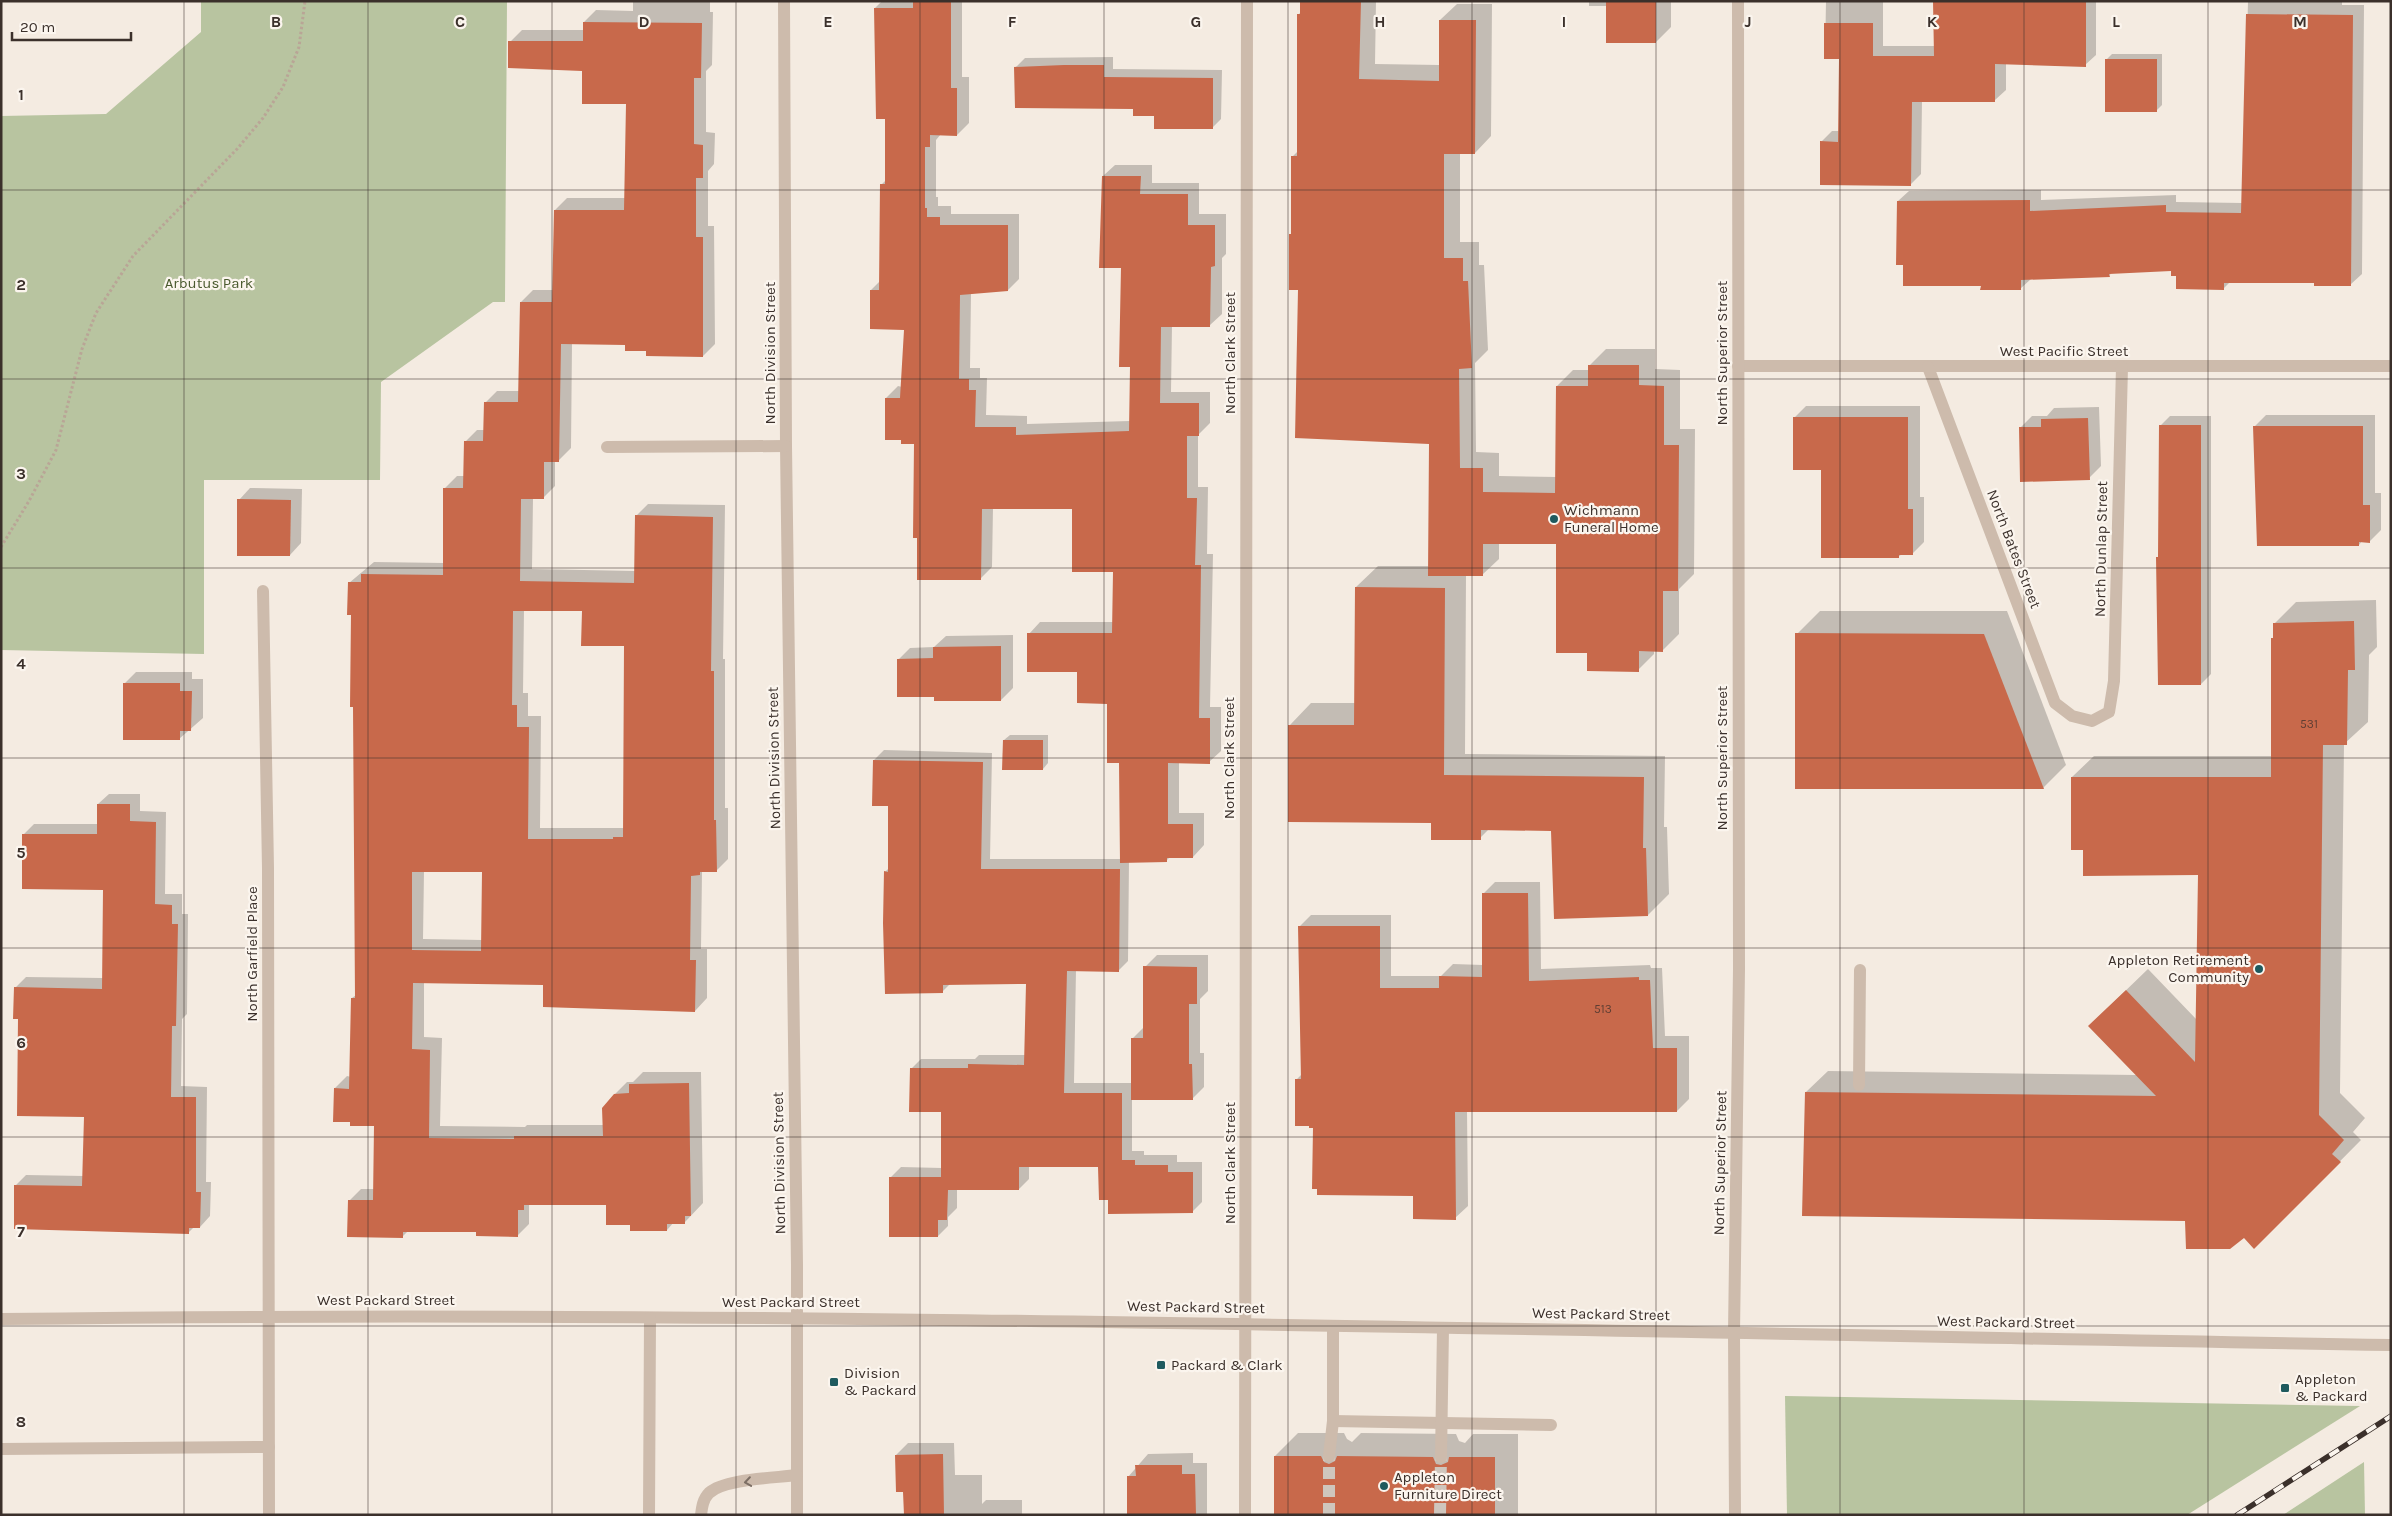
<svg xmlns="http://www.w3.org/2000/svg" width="2392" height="1516" viewBox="0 0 2392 1516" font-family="Karla,sans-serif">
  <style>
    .green { fill: #b8c4a0 }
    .shadow { fill: #0003; fill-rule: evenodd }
    .building { fill: #c8694b; fill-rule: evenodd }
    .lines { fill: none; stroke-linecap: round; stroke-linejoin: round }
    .minor-tunnel { stroke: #cfc6bd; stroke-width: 12; stroke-dasharray: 12 6; stroke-linecap: butt }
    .path { stroke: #b9a596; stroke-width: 3; stroke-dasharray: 2.5 2.5; stroke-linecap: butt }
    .minor { stroke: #cdbbac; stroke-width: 12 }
    .rail-casing { stroke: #3b302b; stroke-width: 5.5 }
    .rail { stroke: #fbf5ee; stroke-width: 4; stroke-dasharray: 11; stroke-linecap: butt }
    .oneway { stroke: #7d6f65 }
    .grid { fill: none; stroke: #3b302b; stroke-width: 1; stroke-opacity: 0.55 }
    .poi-dot { fill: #1f5a5e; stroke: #fbf5ee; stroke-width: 2 }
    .labels { text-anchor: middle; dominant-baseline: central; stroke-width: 4.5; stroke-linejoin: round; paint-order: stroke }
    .number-label { font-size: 12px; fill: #5e3e33 }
    .park-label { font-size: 15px; fill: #4a5a2e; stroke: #fbf5ee }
    .street-label { font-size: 15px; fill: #3b302b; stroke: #fbf5ee }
    .poi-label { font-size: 15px; fill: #3b302b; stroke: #fbf5ee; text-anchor: start }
    .grid-label { font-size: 16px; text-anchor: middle; font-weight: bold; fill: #3b302b; stroke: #fbf5ee; stroke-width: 4.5; stroke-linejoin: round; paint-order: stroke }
  </style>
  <rect width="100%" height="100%" fill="#f4ebe1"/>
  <g class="green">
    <polygon points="201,1 507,1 505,302 493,302 381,382 380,480 204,480 204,654 1,650 1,116 106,114 201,32"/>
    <polygon points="1785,1396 1786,1396 2360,1406 2187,1515 1787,1515"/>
    <polygon points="2364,1462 2365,1515 2283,1515"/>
  </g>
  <g class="shadow">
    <path d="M 633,1 L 710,1 L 710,12 L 713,12 L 712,65 L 706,71 L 706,132 L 715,133 L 714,164 L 708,171 L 708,226 L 714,226 L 715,344 L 703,356 L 648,350 L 626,343 L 572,343 L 571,448 L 559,460 L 555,460 L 555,486 L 543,498 L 533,498 L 532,569 L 635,571 L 636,516 L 648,504 L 725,505 L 723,659 L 725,659 L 725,808 L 728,808 L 728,859 L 716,871 L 702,871 L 701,949 L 707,949 L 707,998 L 695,1011 L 544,984 L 424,982 L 424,1037 L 442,1038 L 440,1126 L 525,1127 L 527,1125 L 604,1125 L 615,1094 L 627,1082 L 633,1082 L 643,1072 L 701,1072 L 703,1203 L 685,1222 L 674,1222 L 667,1230 L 631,1224 L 607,1204 L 529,1204 L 529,1224 L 517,1236 L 477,1231 L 408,1231 L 402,1237 L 349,1201 L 361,1189 L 375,1189 L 376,1125 L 351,1121 L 335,1088 L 347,1076 L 351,1077 L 352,998 L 356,995 L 355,705 L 352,614 L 349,583 L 374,562 L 444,563 L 445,488 L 457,476 L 465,476 L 465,442 L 477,430 L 485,430 L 485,403 L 497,391 L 520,391 L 521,302 L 533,290 L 554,290 L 555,210 L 567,198 L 625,198 L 627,103 L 583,70 L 510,42 L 522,30 L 584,30 L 584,22 L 596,10 L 633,11 ZM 524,609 L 583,609 L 625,645 L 624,828 L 540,828 L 541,716 L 528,716 L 528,693 L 523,693 ZM 424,871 L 483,871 L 482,940 L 423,939 Z"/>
    <polygon points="882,1 962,1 962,77 969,77 969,123 957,135 941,134 936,140 936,197 938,197 938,206 951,206 951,214 1019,214 1019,279 1008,290 971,293 970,368 980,368 980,378 987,378 986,415 1027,416 1027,424 1130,421 1131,366 1123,267 1103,176 1115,165 1152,165 1152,183 1199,183 1199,214 1226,214 1226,254 1222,258 1222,314 1210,325 1172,325 1171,392 1210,392 1210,423 1198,435 1198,487 1208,487 1207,554 1213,554 1210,707 1221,707 1221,751 1209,762 1179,762 1179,813 1204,813 1204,845 1193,857 1170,857 1166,861 1129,861 1128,961 1118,971 1076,970 1074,1083 1132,1083 1132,1039 1144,1027 1145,967 1157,955 1208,955 1208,991 1200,999 1200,1053 1204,1053 1204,1087 1192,1099 1132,1099 1132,1151 1144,1151 1144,1155 1177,1155 1177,1162 1202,1162 1202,1202 1192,1212 1109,1199 1099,1165 1029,1165 1029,1179 1019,1189 957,1189 957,1208 948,1217 948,1226 938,1236 891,1177 901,1167 942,1168 942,1110 911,1069 921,1059 975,1059 979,1055 1025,1055 1027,983 950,984 942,992 885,872 889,868 889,805 874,760 884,750 992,753 990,859 1121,859 1120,762 1109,703 1079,671 1029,634 1040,622 1113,622 1114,571 1073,507 993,507 992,567 981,578 916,443 886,398 898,386 902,387 905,329 871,290 880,281 881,185 886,180 886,118 875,8"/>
    <polygon points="1301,1 1376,1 1375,64 1440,65 1440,20 1457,4 1492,4 1491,136 1475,153 1460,153 1460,242 1479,242 1479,265 1484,265 1488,350 1475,363 1476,452 1499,453 1499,476 1557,477 1557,386 1573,370 1589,370 1589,366 1606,349 1655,349 1655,369 1680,370 1680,429 1695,429 1694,574 1679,589 1679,634 1663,650 1654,650 1654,654 1638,670 1588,652 1557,543 1499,543 1499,559 1482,575 1466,575 1465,754 1665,756 1664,827 1667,827 1669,894 1648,915 1552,829 1489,829 1480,838 1432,822 1290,725 1311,703 1355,703 1356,587 1378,566 1430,566 1431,443 1300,289 1293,233 1293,156 1298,151 1298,15 1301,12"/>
    <polygon points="1589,1 1671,1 1671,27 1656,42 1607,6 1589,6"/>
    <polygon points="1826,1 1883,1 1883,46 1935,46 1934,1 2096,1 2096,55 2085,65 2006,63 2006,90 1995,100 1922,100 1921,174 1911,184 1821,142 1832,131 1839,131 1840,57 1825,57"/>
    <polygon points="2248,1 2342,1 2342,5 2364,5 2362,274 2351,284 2316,282 2230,282 2224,288 2177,275 2172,270 2112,272 2109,276 2031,279 2020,289 1982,285 1905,264 1898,201 1909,191 2041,190 2041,200 2176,195 2176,202 2243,203"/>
    <polygon points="2112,54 2162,54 2162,105 2156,111 2106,60"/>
    <polygon points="1113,57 1113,69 1222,70 1221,119 1212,128 1156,115 1016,67 1025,58"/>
    <polygon points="1806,406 1920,406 1920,497 1924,497 1924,542 1912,554 1902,554 1898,557 1822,468 1794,418"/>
    <polygon points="2099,407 2101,466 2089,478 2020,428 2032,416 2047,416 2054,408"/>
    <polygon points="2266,415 2375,415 2375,493 2381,493 2381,530 2369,542 2362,541 2359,545 2255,426"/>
    <polygon points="2170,416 2211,416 2211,674 2201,684 2157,558 2160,555 2160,426"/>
    <polygon points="250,488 302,489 301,543 290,555 239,500"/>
    <polygon points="2376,600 2377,647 2369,655 2368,722 2344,744 2340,1093 2365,1118 2353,1132 2361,1140 2254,1248 2244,1236 2186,1220 1806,1092 1828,1071 2137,1075 2089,1026 2148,969 2197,1020 2200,873 2085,848 2072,777 2094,756 2272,756 2272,639 2275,636 2274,624 2296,602"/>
    <polygon points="1820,611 2007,611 2066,765 2043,788 1797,634"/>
    <polygon points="1013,635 1013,688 1001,700 935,696 898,660 910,648 934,647 946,636"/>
    <polygon points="136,672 192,672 192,679 203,679 203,718 179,739 124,684"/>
    <polygon points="1010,735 1048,735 1048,763 1043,769 1004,740"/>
    <polygon points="109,794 140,794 140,811 166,812 165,894 182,894 182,914 188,914 187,1014 182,1019 181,1086 207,1087 206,1182 211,1182 210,1216 200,1227 194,1227 189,1232 15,1186 26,1175 84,1176 86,1116 19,1018 15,988 26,977 103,978 104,889 24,834 34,824 98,824 98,804"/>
    <polygon points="1495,882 1540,882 1541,969 1650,965 1651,968 1662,968 1665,1036 1689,1036 1689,1099 1677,1111 1467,1111 1468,1206 1455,1218 1415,1195 1314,1127 1296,1080 1302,1074 1299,927 1311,915 1391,915 1391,976 1441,976 1453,964 1483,965 1483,894"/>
    <polygon points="1298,1433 1344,1433 1347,1439 1352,1442 1361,1433 1456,1434 1459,1441 1465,1443 1473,1434 1518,1434 1518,1515 1275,1515 1275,1456"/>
    <polygon points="908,1443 954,1443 955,1475 982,1475 982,1504 986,1500 1022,1500 1022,1515 905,1515 904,1491 896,1455"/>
    <polygon points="1193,1453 1193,1463 1207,1463 1207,1515 1129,1515 1128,1477 1148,1454"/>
  </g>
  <g class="building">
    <polygon points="913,1 951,1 951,88 957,88 957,136 930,135 930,147 925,147 925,208 927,208 927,217 940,217 940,225 1008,225 1008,291 960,295 959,379 969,379 969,390 976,390 975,427 1016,427 1016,435 1129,431 1130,367 1119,367 1121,268 1099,268 1102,176 1141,176 1140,194 1188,194 1188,225 1215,225 1215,266 1211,267 1210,327 1161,327 1160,403 1199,403 1199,436 1187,436 1187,498 1197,498 1195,565 1201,565 1199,718 1210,718 1210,764 1168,763 1168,824 1193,824 1193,858 1167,858 1167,862 1120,863 1119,763 1107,763 1107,704 1077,703 1077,672 1027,672 1027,633 1112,633 1113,572 1072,572 1072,509 982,509 981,580 917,580 917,538 913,538 914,444 901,444 901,440 885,440 885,398 900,398 904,330 870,329 870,290 879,290 880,184 885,184 885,119 876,119 874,8 913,8"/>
    <polygon points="1300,1 1361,1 1359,79 1439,81 1439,20 1476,20 1475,154 1444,154 1444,258 1463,258 1463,281 1468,281 1472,368 1459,369 1460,468 1483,468 1483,492 1555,493 1556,386 1588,386 1588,365 1639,365 1639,385 1664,386 1664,445 1679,445 1678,591 1663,591 1663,652 1639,651 1639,672 1587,671 1587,653 1556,653 1556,544 1483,544 1483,576 1428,576 1429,444 1295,438 1298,290 1289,290 1289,234 1291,234 1291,156 1297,156 1297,14 1300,14"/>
    <rect x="1606" y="1" width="50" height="42"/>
    <polygon points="1933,1 2086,1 2086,67 1995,64 1995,102 1912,102 1911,186 1820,185 1820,141 1838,142 1839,59 1824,59 1824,23 1873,23 1873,56 1934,56"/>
    <polygon points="2246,14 2353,15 2351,286 2314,286 2314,283 2224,283 2224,290 2176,289 2176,276 2171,276 2171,271 2109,274 2110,277 2021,280 2021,290 1980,290 1981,286 1903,286 1903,265 1896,265 1897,201 2030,200 2030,211 2166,205 2166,212 2241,213"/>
    <path d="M 583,22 L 702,23 L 701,78 L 694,78 L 694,144 L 703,145 L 703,178 L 696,178 L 696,237 L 703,237 L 703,357 L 646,356 L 646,351 L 625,351 L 625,345 L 561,344 L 559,462 L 544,462 L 544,499 L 521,499 L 520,581 L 634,583 L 635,515 L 713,517 L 711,671 L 714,671 L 714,820 L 716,820 L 717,872 L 700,872 L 700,875 L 691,876 L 690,960 L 696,960 L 695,1012 L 543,1007 L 543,985 L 413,983 L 412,1049 L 430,1050 L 429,1138 L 514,1139 L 514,1136 L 603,1136 L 602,1108 L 614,1094 L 629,1093 L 629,1084 L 689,1083 L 691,1216 L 685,1216 L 685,1224 L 667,1224 L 667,1231 L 630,1231 L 630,1225 L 606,1225 L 606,1205 L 524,1205 L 524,1210 L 518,1210 L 518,1237 L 476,1236 L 476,1232 L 403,1232 L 403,1238 L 347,1237 L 348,1200 L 373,1200 L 374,1126 L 350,1126 L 350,1122 L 333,1122 L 334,1088 L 349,1089 L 351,998 L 355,998 L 353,707 L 350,707 L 351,615 L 347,615 L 348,582 L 361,582 L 361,574 L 443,575 L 443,488 L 463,488 L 464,441 L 483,441 L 484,402 L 518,402 L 520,302 L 552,302 L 554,210 L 624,210 L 626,104 L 582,104 L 582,71 L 508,68 L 508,41 L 583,41 ZM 513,611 L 582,611 L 581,646 L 624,646 L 623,837 L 613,837 L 613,839 L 528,839 L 529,727 L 517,727 L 517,705 L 512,705 ZM 412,872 L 482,872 L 481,951 L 412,950 Z"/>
    <rect x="2105" y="59" width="52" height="53"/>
    <polygon points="1064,65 1104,65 1104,77 1213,78 1213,129 1154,129 1154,116 1133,116 1133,109 1015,108 1014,67"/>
    <polygon points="1793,417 1908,417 1908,509 1913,509 1913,555 1899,555 1899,558 1821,558 1821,470 1793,470"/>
    <polygon points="2088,418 2090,480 2020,482 2019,427 2041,427 2041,419"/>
    <polygon points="2159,425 2201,425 2201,685 2158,685 2156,557 2158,557"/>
    <polygon points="2253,426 2363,426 2363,505 2370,505 2370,543 2359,542 2359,546 2257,546"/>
    <polygon points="237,499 291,500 290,556 237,556"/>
    <polygon points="1355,587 1445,588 1444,775 1644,777 1643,848 1646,848 1648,916 1554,919 1551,831 1481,830 1481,840 1431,840 1431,823 1288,822 1288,725 1354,725"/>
    <polygon points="2354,621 2355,670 2348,670 2347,745 2323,745 2319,1115 2344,1140 2332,1154 2341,1162 2254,1249 2244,1238 2230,1249 2186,1249 2185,1221 1802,1216 1805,1092 2156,1096 2088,1026 2126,990 2195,1062 2198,875 2083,876 2083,850 2071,850 2071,777 2271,777 2271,638 2273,638 2273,623"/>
    <polygon points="1795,633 1984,634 2044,789 1795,789"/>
    <polygon points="1001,646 1001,701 934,701 934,697 897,697 897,659 933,658 933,647"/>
    <polygon points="123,683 180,683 180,691 192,691 191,731 180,731 180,740 123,740"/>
    <polygon points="1003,740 1043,740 1043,770 1002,770"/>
    <polygon points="873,760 983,762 981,869 1120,869 1119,972 1067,971 1064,1093 1122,1093 1122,1160 1135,1160 1135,1165 1168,1165 1168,1172 1193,1172 1193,1213 1108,1214 1108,1200 1099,1200 1098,1167 1019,1167 1019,1190 948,1190 947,1220 938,1220 938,1237 889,1237 889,1177 941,1177 941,1112 909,1112 910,1068 968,1068 968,1064 1024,1065 1026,984 943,985 943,993 885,994 883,923 884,871 888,872 888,806 872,806"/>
    <polygon points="97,804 130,804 130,821 156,822 155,904 172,905 172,924 178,924 176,1026 172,1026 171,1097 196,1097 196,1192 201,1192 200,1228 189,1228 189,1234 14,1229 14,1185 82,1186 84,1117 17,1116 18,1019 13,1019 14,987 102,989 103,890 22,889 22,834 97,834"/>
    <polygon points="1482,893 1528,893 1529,981 1639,977 1639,980 1650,980 1653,1048 1677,1048 1677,1112 1455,1112 1456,1220 1413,1219 1413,1196 1317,1195 1317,1189 1312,1189 1313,1128 1309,1128 1309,1126 1295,1126 1295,1079 1301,1079 1298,926 1380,926 1380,988 1439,988 1439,976 1482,977"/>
    <polygon points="1143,966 1197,967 1197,1004 1189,1004 1189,1064 1192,1064 1193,1100 1131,1100 1131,1038 1143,1038"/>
    <polygon points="943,1454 944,1515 904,1515 903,1492 896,1492 895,1455"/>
    <polygon points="1274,1456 1321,1456 1324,1462 1329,1464 1335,1461 1337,1456 1433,1457 1436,1464 1441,1465 1448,1462 1449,1457 1495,1457 1495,1515 1274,1515"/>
    <polygon points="1135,1465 1182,1465 1182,1474 1195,1474 1196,1515 1127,1515 1127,1476 1136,1476"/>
  </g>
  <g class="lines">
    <g class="minor-tunnel">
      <polyline points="1329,1515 1329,1456"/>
      <polyline points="1440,1515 1441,1457"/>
    </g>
    <polyline class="path" points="1,547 29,501 56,450 82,349 96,313 133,256 237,149 263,118 283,87 299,47 305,1"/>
    <g class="minor">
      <polyline points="784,1 786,446 797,1265 797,1515"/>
      <polyline points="1738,366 2391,366"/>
      <polyline points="1928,367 2055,703 2072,716 2092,721 2109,712 2114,681 2122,367"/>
      <polyline points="607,447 786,446"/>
      <polyline points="263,591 268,868 269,1515"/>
      <polyline points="1859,1085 1860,970"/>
      <path d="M 1,1319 C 798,1309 1594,1332 2391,1345"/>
      <polyline points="1333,1421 1551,1425"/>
      <polyline points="1,1449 269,1447"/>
      <polyline points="1329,1456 1333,1421 1333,1326"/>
      <polyline points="1441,1457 1443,1328"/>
      <polyline points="649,1515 650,1318"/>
      <path d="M 701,1515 C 702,1507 703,1499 709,1493 C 724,1479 775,1478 797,1475"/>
      <polyline points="1245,1515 1247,1"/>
      <polyline points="1735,1515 1734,1333 1739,969 1738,1"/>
    </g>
    <defs>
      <polyline id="rail" points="2237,1515 2391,1416"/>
    </defs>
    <use href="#rail" class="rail-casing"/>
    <use href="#rail" class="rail"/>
  </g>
  <defs><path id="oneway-chevron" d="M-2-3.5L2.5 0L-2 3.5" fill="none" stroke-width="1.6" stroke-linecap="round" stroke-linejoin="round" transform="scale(1.25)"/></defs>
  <use class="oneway" href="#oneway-chevron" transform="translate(748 1482) rotate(172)"/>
  <path class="grid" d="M 184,1 L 184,1515M 368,1 L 368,1515M 552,1 L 552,1515M 736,1 L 736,1515M 920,1 L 920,1515M 1104,1 L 1104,1515M 1288,1 L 1288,1515M 1472,1 L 1472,1515M 1656,1 L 1656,1515M 1840,1 L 1840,1515M 2024,1 L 2024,1515M 2208,1 L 2208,1515M 1,190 L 2391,190M 1,379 L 2391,379M 1,568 L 2391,568M 1,758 L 2391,758M 1,948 L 2391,948M 1,1137 L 2391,1137M 1,1326 L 2391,1326"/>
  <g class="poi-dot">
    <circle cx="1554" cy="519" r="5"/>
    <circle cx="2259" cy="969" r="5"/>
    <rect x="1156" y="1360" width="10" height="10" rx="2.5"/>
    <rect x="829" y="1377" width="10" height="10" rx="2.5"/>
    <rect x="2280" y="1383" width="10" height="10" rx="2.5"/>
    <circle cx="1384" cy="1486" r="5"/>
  </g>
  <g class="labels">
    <g class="number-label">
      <text x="2309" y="724">531</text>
      <text x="1603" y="1009">513</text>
    </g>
    <g class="park-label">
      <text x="209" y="283">Arbutus Park</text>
    </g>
    <g class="street-label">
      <text x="2064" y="351">West Pacific Street</text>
      <text transform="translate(770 353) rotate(-90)">North Division Street</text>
      <text transform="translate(1230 353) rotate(-90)">North Clark Street</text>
      <text transform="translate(1722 353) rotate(-90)">North Superior Street</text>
      <text transform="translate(2014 549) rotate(69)">North Bates Street</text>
      <text transform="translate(2101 549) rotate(-89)">North Dunlap Street</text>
      <text transform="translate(774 758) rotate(-91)">North Division Street</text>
      <text transform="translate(1229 758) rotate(-90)">North Clark Street</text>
      <text transform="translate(1722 758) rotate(-90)">North Superior Street</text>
      <text transform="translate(252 954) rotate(-90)">North Garfield Place</text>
      <text transform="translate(779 1163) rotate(-91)">North Division Street</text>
      <text transform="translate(1230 1163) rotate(-90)">North Clark Street</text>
      <text transform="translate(1720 1163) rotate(-89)">North Superior Street</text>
      <text x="386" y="1300">West Packard Street</text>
      <text x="791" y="1302">West Packard Street</text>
      <text transform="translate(1196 1307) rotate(1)">West Packard Street</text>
      <text transform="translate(1601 1314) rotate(1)">West Packard Street</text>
      <text transform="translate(2006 1322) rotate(1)">West Packard Street</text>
    </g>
    <g class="poi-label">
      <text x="1564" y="510">Wichmann<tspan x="1564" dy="17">Funeral Home</tspan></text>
      <text x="2249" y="960" text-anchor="end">Appleton Retirement<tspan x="2249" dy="17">Community</tspan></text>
      <text x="1171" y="1365">Packard &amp; Clark</text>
      <text x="844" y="1373">Division<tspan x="844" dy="17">&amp; Packard</tspan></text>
      <text x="2295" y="1379">Appleton<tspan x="2295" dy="17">&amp; Packard</tspan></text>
      <text x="1394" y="1477">Appleton<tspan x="1394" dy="17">Furniture Direct</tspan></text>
    </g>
  </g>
  <g class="grid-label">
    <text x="276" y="27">B</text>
    <text x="460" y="27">C</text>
    <text x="644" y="27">D</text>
    <text x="828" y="27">E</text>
    <text x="1012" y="27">F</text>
    <text x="1196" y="27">G</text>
    <text x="1380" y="27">H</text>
    <text x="1564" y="27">I</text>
    <text x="1748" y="27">J</text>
    <text x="1932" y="27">K</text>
    <text x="2116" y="27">L</text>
    <text x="2300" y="27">M</text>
    <text x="21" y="100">1</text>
    <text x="21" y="290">2</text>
    <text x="21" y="479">3</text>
    <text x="21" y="669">4</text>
    <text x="21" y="858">5</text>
    <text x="21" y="1048">6</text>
    <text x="21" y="1237">7</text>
    <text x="21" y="1427">8</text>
  </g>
  <rect width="2392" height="1516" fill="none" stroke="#3b302b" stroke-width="5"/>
  <path d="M12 32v8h119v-8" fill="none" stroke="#3b302b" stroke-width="2.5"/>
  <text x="20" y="32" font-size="15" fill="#3b302b" stroke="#fbf5ee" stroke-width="4" paint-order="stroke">20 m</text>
</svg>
